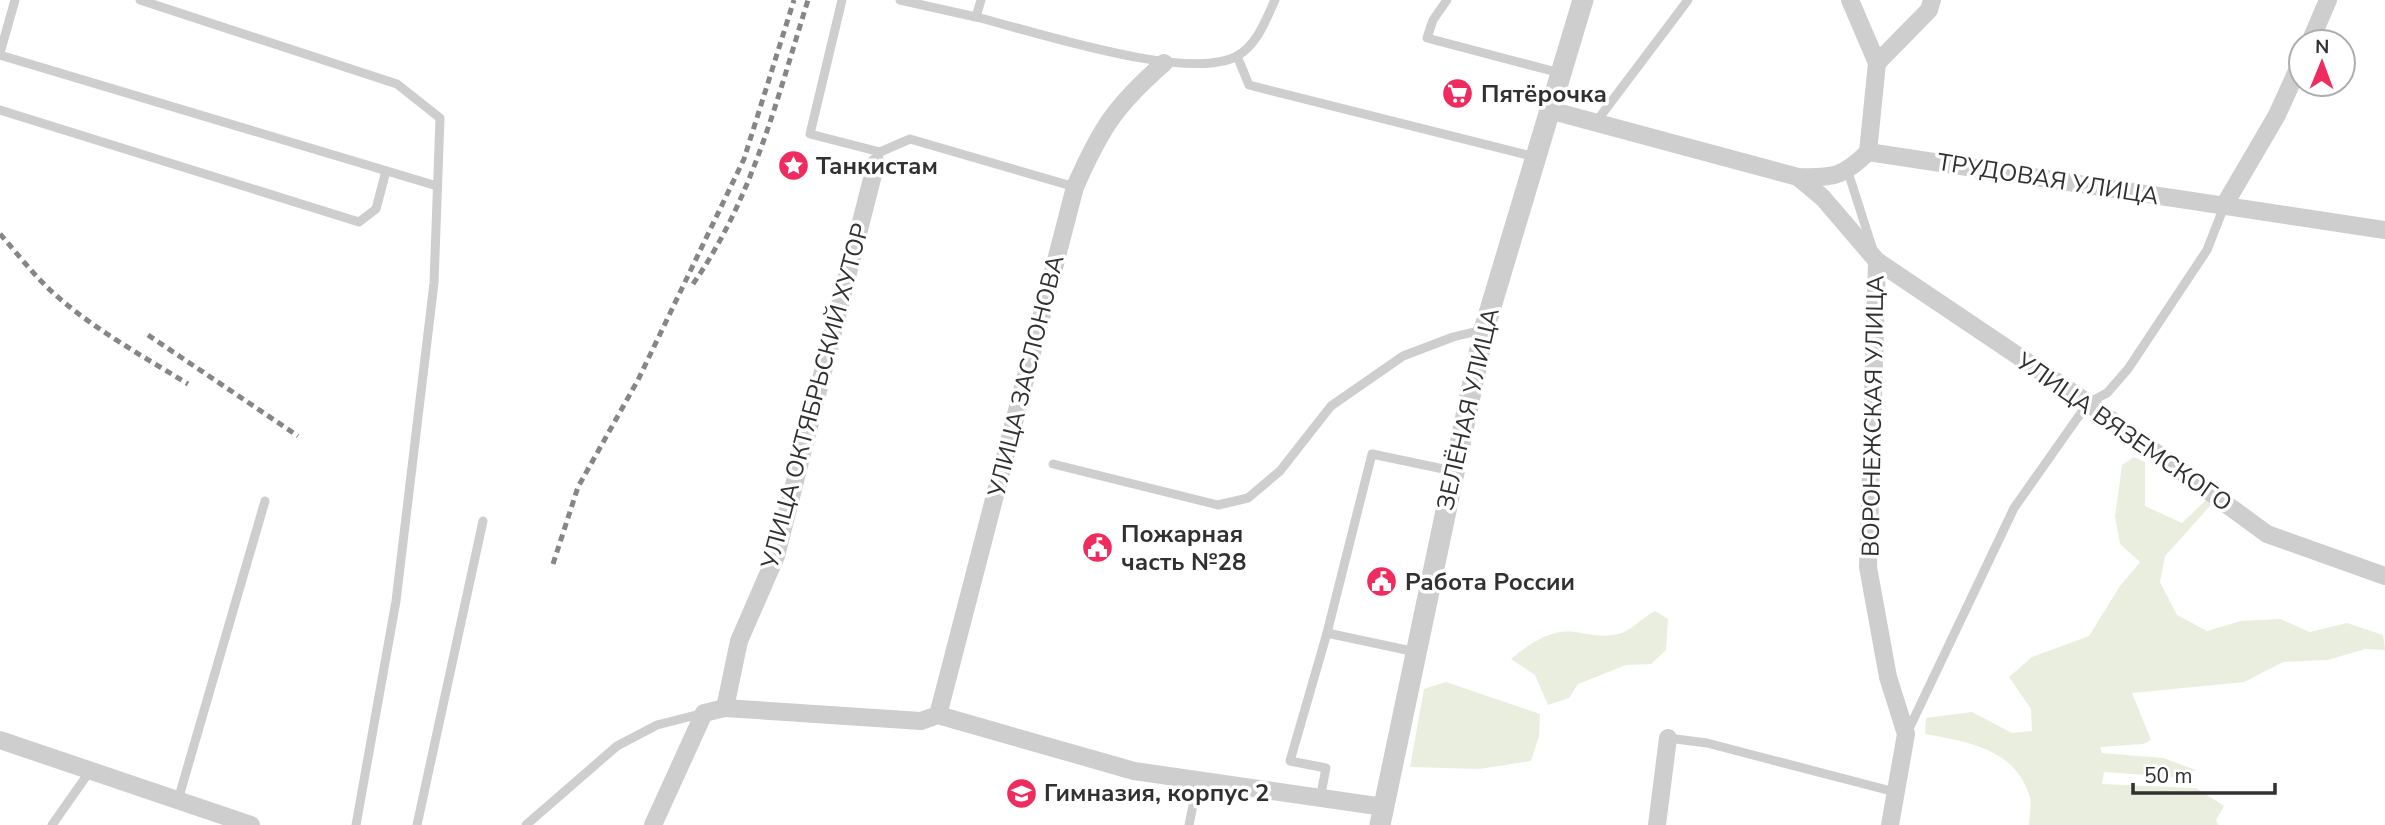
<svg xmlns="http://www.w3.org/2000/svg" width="2385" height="825" viewBox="0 0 2385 825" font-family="'Nunito Sans',sans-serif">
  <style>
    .green { fill: #eaeedf }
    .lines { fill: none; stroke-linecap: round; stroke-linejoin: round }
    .service { stroke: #cecece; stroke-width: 9 }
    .minor { stroke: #cecece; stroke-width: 18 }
    .tertiary { stroke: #cecece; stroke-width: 21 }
    .rail { stroke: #868686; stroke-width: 5; stroke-dasharray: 7 5; stroke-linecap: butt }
    .labels { text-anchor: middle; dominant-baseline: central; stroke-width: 7; stroke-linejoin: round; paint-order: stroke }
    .poi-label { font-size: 24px; font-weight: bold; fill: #313131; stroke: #fff; text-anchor: start }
    .street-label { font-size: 24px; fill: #313131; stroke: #fff }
  </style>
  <rect width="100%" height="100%" fill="#fff"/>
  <g class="green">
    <path d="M 2134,457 L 2145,462 L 2145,506 L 2182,523 L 2206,500 L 2211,505 L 2165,556 L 2160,582 L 2177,615 L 2207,631 L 2241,621 L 2280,619 L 2310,632 L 2347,623 L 2383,635 L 2385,650 L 2365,649 L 2328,660 L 2283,662 L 2244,682 L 2132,693 L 2151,740 L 2143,744 L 2100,747 L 2102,753 L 2163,758 L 2196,770 L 2174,777 L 2104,772 L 2102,784 L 2196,788 L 2224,806 L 2216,820 L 2218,825 L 2029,825 C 2029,817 2032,805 2030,798 C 2017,749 1968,742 1925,734 L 1926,718 L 1972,712 L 2012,733 L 2032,731 L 2031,709 L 2009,677 L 2032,657 L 2089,636 L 2120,586 L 2140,562 L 2120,544 L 2115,517 L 2122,465 Z"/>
    <path d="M 1655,611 L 1668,619 L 1666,650 L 1651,664 L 1626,665 L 1578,684 L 1569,698 L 1548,705 L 1535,675 L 1511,659 C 1530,644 1549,629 1575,632 C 1591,634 1601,638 1618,634 C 1631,631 1643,617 1655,611 Z"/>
    <polygon points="1446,682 1540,714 1539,736 1531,761 1479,769 1410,767 1424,689"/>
  </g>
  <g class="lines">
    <g class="service">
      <polyline points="140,0 397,84 440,118 434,283 396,601 356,825"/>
      <polyline points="842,0 810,134 880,152"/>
      <polyline points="900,0 976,17"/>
      <path d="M 981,0 L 976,17 C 1033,31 1189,83 1237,56 C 1258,44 1265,21 1275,0"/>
      <polyline points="1447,0 1433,20 1427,38 1560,73"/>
      <polyline points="0,53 15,0"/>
      <polyline points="0,55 437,186"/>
      <polyline points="1237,56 1249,85 1535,157"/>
      <polyline points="0,110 359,222 376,209 386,171"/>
      <polyline points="1596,122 1688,0"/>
      <polyline points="876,163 880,152 910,139 1075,187"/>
      <polyline points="1848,172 1873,250"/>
      <polyline points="1053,464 1218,505 1248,498 1280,471 1331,406 1403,356 1453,337 1482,330"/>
      <polyline points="1327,633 1372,454 1453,471"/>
      <polyline points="1907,733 2014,508 2088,403 2107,393 2128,369 2207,250 2225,204"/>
      <polyline points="1668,738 1707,743 1895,792"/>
      <polyline points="1320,799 1326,768 1290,761 1327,633 1416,652"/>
      <polyline points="178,800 265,501"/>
      <polyline points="52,825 90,771"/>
      <polyline points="417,825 483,521"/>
      <polyline points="526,825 617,746 657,725 704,713"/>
      <polyline points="1189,825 1198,781"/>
    </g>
    <g class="minor">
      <polyline points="1850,0 1877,63 1868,152"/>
      <polyline points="2310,42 2328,0"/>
      <polyline points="1877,63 1929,10 1932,0"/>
      <path d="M 1549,110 L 1798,177 C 1833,178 1843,177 1868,152"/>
      <polyline points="1868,152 2385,230"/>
      <polyline points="1798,177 1823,198 1877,261 2088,403 2267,534 2385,576"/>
      <polyline points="2225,204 2277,115 2301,62"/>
      <polyline points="1877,261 1868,567 1888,677 1906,734 1890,825"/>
      <polyline points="725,708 739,641 776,556 876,163"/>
      <path d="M 938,715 L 1075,187 C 1101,128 1115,106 1164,63"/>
      <polyline points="0,740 251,825"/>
      <polyline points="653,825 704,713 725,708 921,721 938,715 1134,771 1384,807"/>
      <polyline points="1657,825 1668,738"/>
    </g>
    <polyline class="tertiary" points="1380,825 1484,330 1583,0"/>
    <g class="rail">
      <path d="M 0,234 C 16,252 32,273 50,290 C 90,327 141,355 188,384"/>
      <path d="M 693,284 C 753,198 777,99 808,0"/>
      <polyline points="148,335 298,436"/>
      <polyline points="553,564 578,487 638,380 744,159 794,0"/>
    </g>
  </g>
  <defs>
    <symbol id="supermarket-disc" viewBox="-11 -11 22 22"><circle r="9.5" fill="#f02b5e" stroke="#fff"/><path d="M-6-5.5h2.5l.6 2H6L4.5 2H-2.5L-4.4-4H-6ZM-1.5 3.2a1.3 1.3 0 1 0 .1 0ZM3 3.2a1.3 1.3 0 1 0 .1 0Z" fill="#fff"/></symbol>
    <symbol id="sight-disc" viewBox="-11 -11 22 22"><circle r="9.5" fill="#f02b5e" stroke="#fff"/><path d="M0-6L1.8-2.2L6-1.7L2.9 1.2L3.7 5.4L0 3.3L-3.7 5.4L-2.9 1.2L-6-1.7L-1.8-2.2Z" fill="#fff"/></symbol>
    <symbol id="civic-disc" viewBox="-11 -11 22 22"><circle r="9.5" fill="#f02b5e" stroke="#fff"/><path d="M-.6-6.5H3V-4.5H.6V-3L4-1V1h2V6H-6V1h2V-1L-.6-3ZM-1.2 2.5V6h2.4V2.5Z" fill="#fff"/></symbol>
    <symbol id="school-disc" viewBox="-11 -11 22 22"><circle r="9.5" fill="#f02b5e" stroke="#fff"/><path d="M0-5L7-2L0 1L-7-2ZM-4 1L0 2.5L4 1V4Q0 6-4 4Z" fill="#fff"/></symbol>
  </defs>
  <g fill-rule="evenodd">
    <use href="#supermarket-disc" x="1440" y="76" width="35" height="35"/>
    <use href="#sight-disc" x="776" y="148" width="35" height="35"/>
    <use href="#civic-disc" x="1080" y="530" width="35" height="35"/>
    <use href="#civic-disc" x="1364" y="564" width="35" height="35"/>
    <use href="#school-disc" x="1004" y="776" width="35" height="35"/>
  </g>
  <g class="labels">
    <g class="poi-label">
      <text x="1481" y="94">Пятёрочка</text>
      <text x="816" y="166">Танкистам</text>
      <text x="1121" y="534">Пожарная<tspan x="1121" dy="28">часть №28</tspan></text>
      <text x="1405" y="582">Работа России</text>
      <text x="1044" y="793">Гимназия, корпус 2</text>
    </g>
    <g class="street-label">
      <text transform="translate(2048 179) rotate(9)">ТРУДОВАЯ УЛИЦА</text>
      <text transform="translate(1026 376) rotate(-76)">УЛИЦА ЗАСЛОНОВА</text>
      <text transform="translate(815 396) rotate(-75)">УЛИЦА ОКТЯБРЬСКИЙ ХУТОР</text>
      <text transform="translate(1468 409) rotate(-77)">ЗЕЛЁНАЯ УЛИЦА</text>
      <text transform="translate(1873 416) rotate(-89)">ВОРОНЕЖСКАЯ УЛИЦА</text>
      <text transform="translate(2124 432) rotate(35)">УЛИЦА ВЯЗЕМСКОГО</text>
    </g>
  </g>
  <g transform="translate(2322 63) rotate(1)"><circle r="33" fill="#ffffff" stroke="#adadad" stroke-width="2"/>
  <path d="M0-5L12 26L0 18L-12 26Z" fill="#f02b5e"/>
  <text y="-10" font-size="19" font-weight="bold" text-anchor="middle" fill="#313131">N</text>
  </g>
  <path d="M2133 783v10h142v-10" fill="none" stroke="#313131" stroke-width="3.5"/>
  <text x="2144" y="783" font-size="21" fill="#313131" stroke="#ffffff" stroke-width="5" paint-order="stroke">50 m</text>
</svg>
